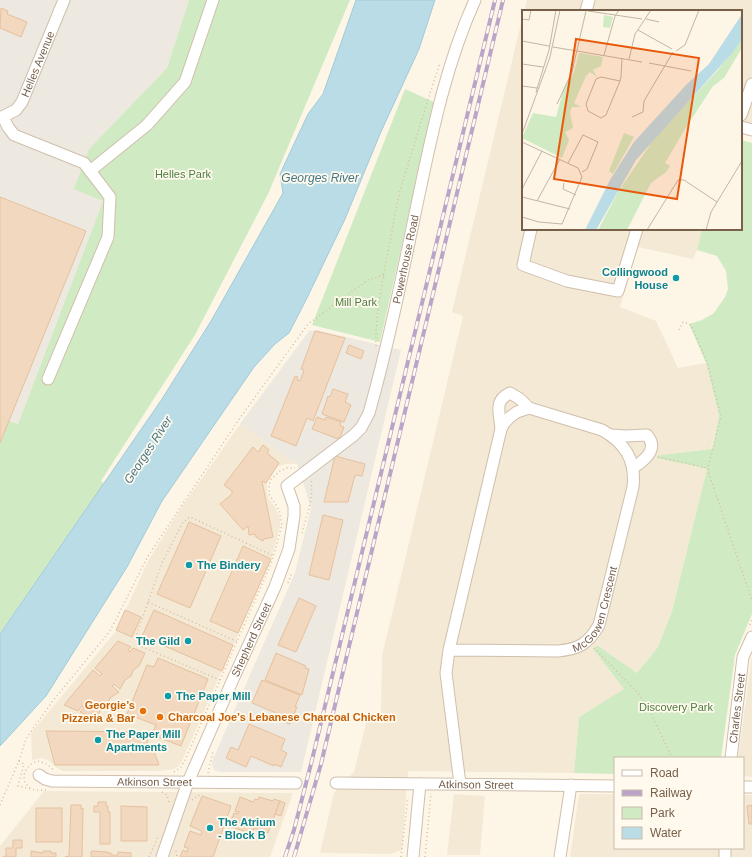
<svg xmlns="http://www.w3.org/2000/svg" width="752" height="857" viewBox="0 0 752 857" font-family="Arial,sans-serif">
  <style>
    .residential { fill: #f4e9d5 }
    .industrial { fill: #ede8e0 }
    .green { fill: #d0ebc4 }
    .water { fill: #badce7; stroke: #a1cad9 }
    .building { fill: #f2d8be; stroke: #e5c19e }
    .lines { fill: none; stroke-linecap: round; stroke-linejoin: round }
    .minor-casing { stroke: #cfbfac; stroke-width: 13 }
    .path { stroke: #d8bca1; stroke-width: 1.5; stroke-dasharray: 1 3; stroke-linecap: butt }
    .minor { stroke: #fff; stroke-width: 11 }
    .rail-casing { stroke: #baa4c7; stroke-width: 4 }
    .rail { stroke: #fffaed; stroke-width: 2.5; stroke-dasharray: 8; stroke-linecap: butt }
    .culture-dot { fill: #0f9aa8; stroke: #fffaed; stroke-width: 1.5 }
    .food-dot { fill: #e8710a; stroke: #fffaed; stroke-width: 1.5 }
    .labels { text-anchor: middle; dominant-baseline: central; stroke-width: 3.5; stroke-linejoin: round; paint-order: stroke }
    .street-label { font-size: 11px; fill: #775f4a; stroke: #fffaed }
    .park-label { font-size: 11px; fill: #4d7d42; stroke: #fffaed }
    .culture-label { font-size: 11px; font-weight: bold; fill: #0d838f; stroke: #fffaed; text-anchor: start }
    .food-label { font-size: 11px; font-weight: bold; fill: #c56008; stroke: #fffaed; text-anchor: end }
    .water-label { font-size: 12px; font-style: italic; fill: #44778a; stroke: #fffaed }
    .inset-road { fill: none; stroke: #c3b5a3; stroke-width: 1 }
    .view { fill: #e8590c; fill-opacity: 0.15; stroke: #e8590c; stroke-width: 2 }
    .inset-edge { fill: none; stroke: #775f4a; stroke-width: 2 }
  </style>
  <rect width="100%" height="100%" fill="#fdf6e7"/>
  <g class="residential">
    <polygon points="527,0 752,0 752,132 741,133 741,11 524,11"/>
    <polygon points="523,15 523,229 702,229 697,250 693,259 638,247 620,307 656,321 678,368 706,363 719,416 711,449 660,455 656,458 707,469 672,611 658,647 637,673 597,645 593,649 624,689 579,717 574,773 408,771 402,850 390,854 320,853 334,793 354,772 368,715 381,715 382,656 463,316 452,312"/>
    <polygon points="240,424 297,464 286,464 279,466 274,470 267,481 267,493 269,499 276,508 280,519 280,526 270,563 182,761 179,766 174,769 160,771 62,771 54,766 48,760 42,758 32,760 31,733 116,631 149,559 181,508"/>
    <polygon points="752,655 752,777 743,776 743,758 738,758"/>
    <polygon points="44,791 293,793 270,857 0,857 0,846"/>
    <polygon points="454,794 485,796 480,855 447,855"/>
    <polygon points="579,794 615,794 615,848 743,848 743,795 752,795 752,857 570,857"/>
  </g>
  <g class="industrial">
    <polygon points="0,0 189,0 167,68 89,149 103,201 18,424 9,421 0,443"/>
    <polygon points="317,330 401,350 301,772 220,772 214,770 212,765 212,761 295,573 311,508 297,464 240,424 309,331"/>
  </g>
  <g class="green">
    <polygon points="189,0 350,0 268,194 195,335 101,481 104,483 0,633 0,443 9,421 18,424 103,201 74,189 89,149 167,68"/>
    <polygon points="405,89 434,102 380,342 312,325"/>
    <polygon points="741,140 752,143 752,614 735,655 721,758 615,758 615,774 574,773 579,717 624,689 593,649 597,645 637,673 658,647 672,611 707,469 656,458 660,455 712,449 719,416 706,363 689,324 702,320 714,313 725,297 728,289 726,271 717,256 697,250 702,229 741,229"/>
  </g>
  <polygon class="water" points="356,0 435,0 419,49 380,134 345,219 307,298 289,333 275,344 254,367 162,501 127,567 46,696 0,746 0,634 162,399 211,321 283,193 280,174 308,114 323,94"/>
  <g class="building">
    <polygon points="1,8 8,11 7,14 27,22 21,37 0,28"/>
    <polygon points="0,197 86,231 0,443"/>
    <polygon points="315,331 345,338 313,421 307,418 296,446 271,436 295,376 298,377 297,380 300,381 304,370 301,369"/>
    <polygon points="349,345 364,351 361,359 346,353"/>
    <polygon points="333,389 348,394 345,402 351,405 344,422 322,414 328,396 330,397"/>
    <polygon points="317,417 325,420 326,417 341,422 340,426 344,427 340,438 338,437 338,439 312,429"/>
    <polygon points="263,445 269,450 267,453 279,463 266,483 262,481 273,537 264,539 263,541 256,537 255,534 249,535 248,526 243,530 220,504 232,494 232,491 224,485 253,447 258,452"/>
    <polygon points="335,456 365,464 362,476 355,475 348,502 324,502"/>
    <polygon points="323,515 343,520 329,580 309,575"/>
    <polygon points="189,522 221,536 190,608 157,594"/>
    <polygon points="243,546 271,559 238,633 210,621"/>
    <polygon points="299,598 316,606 296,652 278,645"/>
    <polygon points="125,610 141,617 132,637 116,630"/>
    <polygon points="154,610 233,645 222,671 142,636"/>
    <polygon points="118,641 131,647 128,650 130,652 133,648 145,653 139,666 134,669 131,676 125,680 120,689 114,684 112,686 119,692 110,698 107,705 101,709 96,719 80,712 84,708 82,706 78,711 64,705 93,670 100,676 102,674 95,668"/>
    <polygon points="276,653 306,666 305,668 309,669 302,695 265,680"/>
    <polygon points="158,658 208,679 181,746 152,735 156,725 127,714 147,665 154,667"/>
    <polygon points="262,680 300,695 295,707 297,707 290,724 279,720 281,715 252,703"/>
    <polygon points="249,724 285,739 281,750 287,753 281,767 274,764 274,766 251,756 246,767 226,758 231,747 238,750"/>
    <polygon points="46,731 149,732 146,749 153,749 159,765 55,765"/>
    <polygon points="202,796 231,806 213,857 180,857 183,850 187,852 188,848 184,847 190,831 201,835 202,831 190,826"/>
    <polygon points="240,797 253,802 255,799 258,800 259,797 273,801 274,799 280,801 268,833 254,828 252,834 229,826 234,813 238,814 239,812 235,811"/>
    <polygon points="280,801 285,803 281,816 275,814"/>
    <polygon points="98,802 106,802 106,806 108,806 108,812 110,812 110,844 100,844 100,812 94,812 94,806 98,806"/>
    <polygon points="71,805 81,805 81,809 83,808 82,857 65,857 69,856"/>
    <polygon points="752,805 752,824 749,824 747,806"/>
    <polygon points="121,806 147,807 147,841 121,841"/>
    <rect x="36" y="808" width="26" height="34"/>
    <polygon points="13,840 22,840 22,848 16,848 16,857 3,857 6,856 6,848 13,848"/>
    <polygon points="31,851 43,853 43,851 51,851 51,853 56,853 56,857 31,857"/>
    <polygon points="93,851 107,852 107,853 111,853 111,855 118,855 118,852 131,853 131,857 91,857 91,852"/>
  </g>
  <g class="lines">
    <defs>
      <g id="minor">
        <polyline points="586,11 589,0"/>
        <polyline points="741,115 752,84"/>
        <polyline points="3,117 8,127 14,135 84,163 110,197 108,237 48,379"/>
        <path id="s1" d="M 0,118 L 16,110 L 22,102 L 64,0"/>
        <polyline points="741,127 752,130"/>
        <polyline points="90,171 147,125 185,82 213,0"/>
        <polyline points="531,229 523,265 567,281 618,291 637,229"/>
        <path d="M 501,429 C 500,413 493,401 510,393 L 520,399 L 529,408"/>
        <path d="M 611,435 L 626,436 L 647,435 C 659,449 645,460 633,468"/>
        <path id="s2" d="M 449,650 L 558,651 C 579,649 588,644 599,625 L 633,487 C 636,460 625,443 602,430 L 529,408 L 517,412 L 510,417 L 504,423 L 501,429 L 449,650 L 446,673 L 460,784"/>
        <path id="s3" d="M 731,758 L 743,657 L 752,637"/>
        <path id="s4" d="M 39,775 L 45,779 L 52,781 L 296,783"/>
        <path id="s5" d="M 336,783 L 615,786"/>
        <polyline points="743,787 752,787"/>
        <path id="s6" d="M 162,857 L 188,782 L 234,677 L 275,587 L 289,549 L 294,516 L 294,506 L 287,486 L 354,435 L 361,428 L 369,413 C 388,346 402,277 416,209 C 431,138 445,66 475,0"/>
        <polyline points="413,857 420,784"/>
        <polyline points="560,857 571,785"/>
        <polyline points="725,857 725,848"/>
      </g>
    </defs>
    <use href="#minor" class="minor-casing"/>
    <g class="path">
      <polyline points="679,330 683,322 691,325 707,362 721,416 708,468"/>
      <path d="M 376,346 C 375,316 382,285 387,256 C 392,234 395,210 401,187 C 414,146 426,104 440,63"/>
      <polyline points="658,457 708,468 708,471 752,601"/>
      <path d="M 302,533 C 306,517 314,498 311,481"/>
      <polyline points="288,583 292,572"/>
      <polyline points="148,602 238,642"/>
      <polyline points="750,625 752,619"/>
      <polyline points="594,648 638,693 651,713 672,758"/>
      <polyline points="220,680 138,645 137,633 162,563 183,522 190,517 274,556"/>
      <polyline points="19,761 24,764 18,786 31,789"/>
      <polyline points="174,772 181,767 185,760 271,564 282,525 279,510 269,494 269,485 271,479 280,471 287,468 295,468"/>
      <polyline points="208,773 213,751"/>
      <path d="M 46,790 C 41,790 35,791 30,788 C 18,779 26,764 38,761 L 47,764 L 55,771"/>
      <polyline points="162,792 167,795 169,803"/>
      <polyline points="192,800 202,793"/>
      <polyline points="0,805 19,761 26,739 30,733 52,702 110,631 148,556 242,415 308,324 368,280 384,275"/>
      <polyline points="176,851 177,857"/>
      <polyline points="149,857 158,837"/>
      <polyline points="401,857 408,797"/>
      <polyline points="425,857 431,793"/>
    </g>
    <use href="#minor" class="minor"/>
    <defs>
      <g id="rail">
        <polyline points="285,857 294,830 312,760 495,0"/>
        <polyline points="294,857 321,764 503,0"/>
      </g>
    </defs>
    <use href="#rail" class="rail-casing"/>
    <use href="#rail" class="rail"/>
  </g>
  <g class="culture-dot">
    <circle cx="676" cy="278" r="4"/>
    <circle cx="189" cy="565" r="4"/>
    <circle cx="188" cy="641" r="4"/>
    <circle cx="168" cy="696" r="4"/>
    <circle cx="98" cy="740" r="4"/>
    <circle cx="210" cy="828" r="4"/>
  </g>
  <g class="food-dot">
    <circle cx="143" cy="711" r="4"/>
    <circle cx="160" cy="717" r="4"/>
  </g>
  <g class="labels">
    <g class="street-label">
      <text stroke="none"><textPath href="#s1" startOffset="69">Helles Avenue</textPath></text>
      <text stroke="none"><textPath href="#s6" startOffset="667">Powerhouse Road</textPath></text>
      <text stroke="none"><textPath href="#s2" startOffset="172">McGowen Crescent</textPath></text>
      <text stroke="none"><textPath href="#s6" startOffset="235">Shepherd Street</textPath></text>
      <text stroke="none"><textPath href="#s3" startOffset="50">Charles Street</textPath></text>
      <text stroke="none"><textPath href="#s4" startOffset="117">Atkinson Street</textPath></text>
      <text stroke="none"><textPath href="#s5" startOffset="140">Atkinson Street</textPath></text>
    </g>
    <g class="park-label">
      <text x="183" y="174">Helles Park</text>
      <text x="356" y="302">Mill Park</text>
      <text x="676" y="707">Discovery Park</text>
    </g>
    <g class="culture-label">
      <text x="668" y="272" text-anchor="end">Collingwood<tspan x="668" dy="13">House</tspan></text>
      <text x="197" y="565">The Bindery</text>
      <text x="180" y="641" text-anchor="end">The Gild</text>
      <text x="176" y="696">The Paper Mill</text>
      <text x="106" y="734">The Paper Mill<tspan x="106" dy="13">Apartments</tspan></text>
      <text x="218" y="822">The Atrium<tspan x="218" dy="13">- Block B</tspan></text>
    </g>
    <g class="food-label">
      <text x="135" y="705">Georgie’s<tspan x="135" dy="13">Pizzeria &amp; Bar</tspan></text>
      <text x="168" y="717" text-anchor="start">Charcoal Joe’s Lebanese Charcoal Chicken</text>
    </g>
    <g class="water-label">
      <text x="320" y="178">Georges River</text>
      <text transform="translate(148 450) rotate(-57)">Georges River</text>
    </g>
  </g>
  <g transform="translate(522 10)">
    <rect width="220" height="220" fill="#fdf6e7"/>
    <path d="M 82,5 L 91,7 L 88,18 L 81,17 ZM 220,29 L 220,38 L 202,68 L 191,76 L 163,119 L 143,153 L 148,156 L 144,162 L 129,173 L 105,220 L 76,220 L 96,182 L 132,129 L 195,61 ZM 57,43 L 81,47 L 79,56 L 71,60 L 75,67 L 68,62 L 64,66 L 52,93 L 59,97 L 50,97 L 48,102 L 51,118 L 43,122 L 47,130 L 40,148 L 0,128 L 11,103 L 34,107 L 42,78 L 52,62 ZM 102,123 L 112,127 L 91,164 L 87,161 Z" fill="#d0ebc4"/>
    <path d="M 220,4 L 220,29 L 211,42 L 114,150 L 74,220 L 63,220 L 88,170 L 112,132 L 165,74 L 187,54 Z" fill="#badce7"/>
    <path class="inset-road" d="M 66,1 L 120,9M 0,9 L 7,10 L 9,0M 124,9 L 137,12M 121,12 L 129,0M 116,20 L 150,39M 0,31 L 27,36M 31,37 L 120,52M 154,41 L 163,35 L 177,0M 82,45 L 93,6 L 97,0M 107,49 L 113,24 L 121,12M 127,53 L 169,61M 0,54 L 21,57M 98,71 L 79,67 L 74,69 L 64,94 L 66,101 L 79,108 L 84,105 L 98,71 L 99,67 L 100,48M 0,76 L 15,78M 14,82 L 27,40 L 34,0M 35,94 L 50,62 L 64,1M 110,107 L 121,102 L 122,91 L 151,42M 0,124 L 28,47 L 38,0M 0,132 L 56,158 L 60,167 L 40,214 L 17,212 L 0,207M 46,153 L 61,125 L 76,132 L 65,159 L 60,162M 42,173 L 41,179 L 54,185M 0,179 L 20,141M 0,187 L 48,199M 15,191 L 38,149M 125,220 L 156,170 L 162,170 L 195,192M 184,220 L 189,202 L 220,151"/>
    <path class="view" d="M 54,29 L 177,48 L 155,189 L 32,169 Z"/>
    <rect width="220" height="220" class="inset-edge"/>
  </g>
  <rect x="614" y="757" width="130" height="92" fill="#fffaed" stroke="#c9bcac"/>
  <rect x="622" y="770" width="20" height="6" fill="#ffffff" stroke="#c9bcac"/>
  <text x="650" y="777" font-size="12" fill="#775f4a">Road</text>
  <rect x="622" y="790" width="20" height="6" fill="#baa4c7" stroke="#c9bcac"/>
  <text x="650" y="797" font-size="12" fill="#775f4a">Railway</text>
  <rect x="622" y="807" width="20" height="12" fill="#d0ebc4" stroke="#c9bcac"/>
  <text x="650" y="817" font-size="12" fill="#775f4a">Park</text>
  <rect x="622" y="827" width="20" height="12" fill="#badce7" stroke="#c9bcac"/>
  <text x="650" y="837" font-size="12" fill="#775f4a">Water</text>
</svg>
